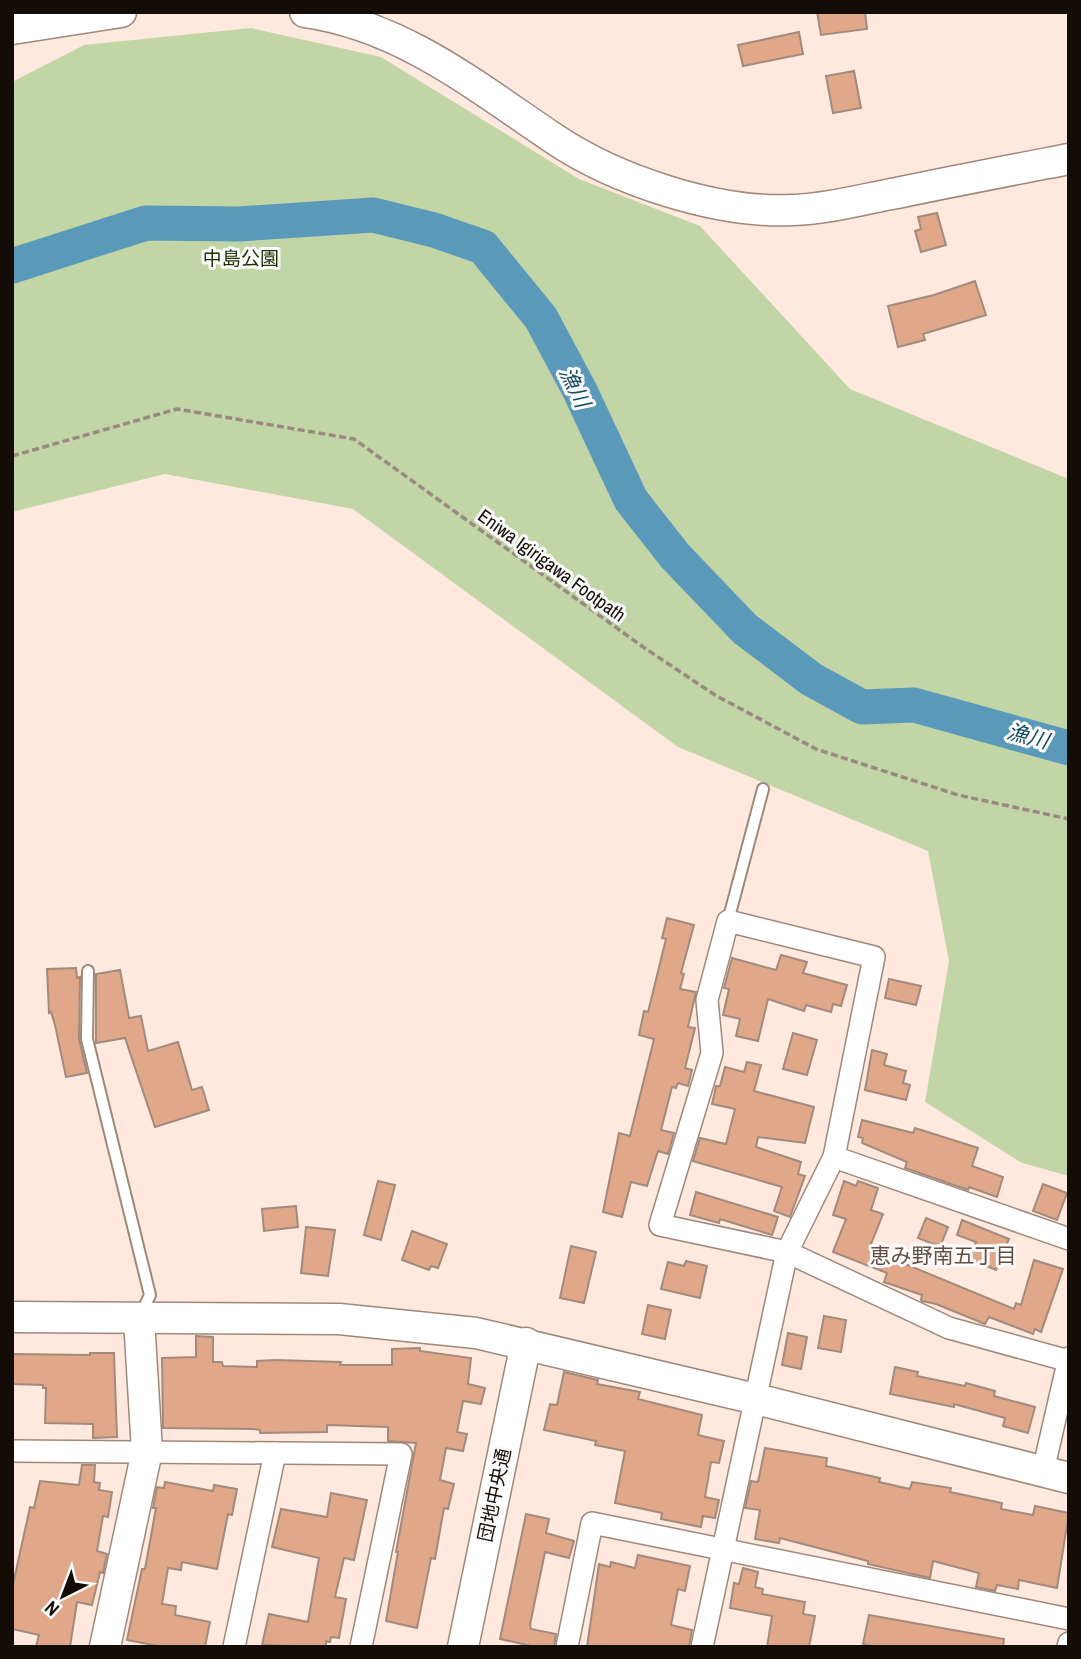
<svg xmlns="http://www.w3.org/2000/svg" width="1081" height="1659" viewBox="0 0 1081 1659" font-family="'Archivo Narrow','Noto Sans JP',sans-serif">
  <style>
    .green { fill: #c1d5a7 }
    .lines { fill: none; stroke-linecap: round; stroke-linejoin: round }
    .river { stroke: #5a99b9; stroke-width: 35 }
    .building { fill: #e0a788; stroke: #a28a7d; stroke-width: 2 }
    .lane-casing { stroke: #9f877a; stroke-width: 14 }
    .street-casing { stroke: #9f877a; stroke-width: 24 }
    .secondary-casing { stroke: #9f877a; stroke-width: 33 }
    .path { stroke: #998980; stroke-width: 3.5; stroke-dasharray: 7 3.5; stroke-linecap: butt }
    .lane { stroke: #fff; stroke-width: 10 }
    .street { stroke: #fff; stroke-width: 21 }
    .secondary { stroke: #fff; stroke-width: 30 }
    .labels { text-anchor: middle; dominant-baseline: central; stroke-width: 6; stroke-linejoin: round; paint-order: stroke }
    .park-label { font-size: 19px; fill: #213005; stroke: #fbfbfb }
    .street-label { font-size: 19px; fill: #140c07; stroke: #fbfbfb }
    .water-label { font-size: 21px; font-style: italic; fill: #164a61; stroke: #fbfbfb }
    .neighbourhood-label { font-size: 21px; fill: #644e42; stroke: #fbfbfb }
  </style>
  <rect width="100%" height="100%" fill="#ffe9de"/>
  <polygon class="green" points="251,28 381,57 579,179 700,226 850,389 1069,479 1069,1176 1022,1163 925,1102 949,961 928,851 678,747 353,509 165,474 12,512 12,82 84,45"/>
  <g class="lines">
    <polyline class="river" points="12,266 146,223 239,224 373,215 434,230 483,247 541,318 580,391 631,500 675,556 745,629 811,679 862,707 914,705 1069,748"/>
  </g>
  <g class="building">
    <polygon points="817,12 865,12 867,29 821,35"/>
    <polygon points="799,32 803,54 743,66 738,45"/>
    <polygon points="854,71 861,108 833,113 826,76"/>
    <polygon points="937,213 946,245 921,252 915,231 921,229 918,217"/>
    <polygon points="975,281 986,315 923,334 925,340 898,347 888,306 934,295"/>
    <polygon points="667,918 694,925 681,973 684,974 680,989 696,992 688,1027 695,1028 685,1068 692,1070 688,1086 678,1083 676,1088 672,1087 661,1130 674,1133 668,1154 658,1151 647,1186 631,1182 622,1217 603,1212 619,1133 630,1136 654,1039 639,1035 644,1011 648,1012 666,939 662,938"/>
    <polygon points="781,955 807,962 803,973 847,985 841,1006 833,1004 831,1012 806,1005 804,1011 768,999 758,1041 736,1036 740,1019 723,1015 729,989 724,988 732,958 776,970"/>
    <polygon points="76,968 77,978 80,977 79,1039 87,1073 66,1077 55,1025 51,1012 49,1013 47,969"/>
    <polygon points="120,970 129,1018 141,1016 148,1051 178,1042 192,1090 202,1087 209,1110 155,1127 125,1038 96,1043 96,974"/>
    <polygon points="889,979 921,986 916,1005 885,998"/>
    <polygon points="793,1033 817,1040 807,1075 783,1069"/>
    <polygon points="872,1050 887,1054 884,1065 906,1071 903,1083 910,1085 906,1100 865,1090"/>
    <polygon points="747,1062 761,1065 754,1091 814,1107 805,1143 758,1137 756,1147 801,1162 798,1174 805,1176 790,1217 774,1211 782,1187 693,1161 700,1138 726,1144 735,1109 712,1104 716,1086 720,1086 725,1067 744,1072"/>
    <polygon points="862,1120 913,1133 915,1128 978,1148 972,1166 1003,1177 997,1197 969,1187 968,1190 905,1168 907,1162 862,1143 863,1138 858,1137"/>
    <polygon points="378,1181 395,1185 381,1240 364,1235"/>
    <polygon points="844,1181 856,1186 858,1181 878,1188 871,1210 883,1214 869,1249 1014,1309 1016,1303 1021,1305 1034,1260 1063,1269 1041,1332 1035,1329 1033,1334 989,1317 985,1324 936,1304 922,1301 921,1300 922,1295 884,1282 887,1273 833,1252 846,1219 833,1215"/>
    <polygon points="1043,1184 1067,1193 1057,1220 1033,1211"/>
    <polygon points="696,1192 778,1217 772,1235 720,1219 719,1223 690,1215"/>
    <polygon points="296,1206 298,1227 264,1231 262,1209"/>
    <polygon points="926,1218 948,1227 940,1247 918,1238"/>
    <polygon points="962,1220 1009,1239 996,1270 969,1259 976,1242 957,1235"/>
    <polygon points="306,1227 335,1230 328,1276 301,1273"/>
    <polygon points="412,1231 447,1244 438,1268 431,1266 429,1270 402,1260"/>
    <polygon points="571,1246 596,1252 584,1303 560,1298"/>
    <polygon points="686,1261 707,1266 700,1298 661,1289 668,1262 684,1266"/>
    <polygon points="648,1305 671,1310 665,1339 642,1334"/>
    <polygon points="824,1316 846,1320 841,1352 818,1348"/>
    <polygon points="788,1333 807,1337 801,1369 782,1365"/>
    <polygon points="196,1336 213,1337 213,1362 222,1362 223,1366 257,1367 257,1361 276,1360 341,1362 340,1365 392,1365 392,1349 420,1348 420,1351 471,1358 468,1384 485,1388 481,1404 463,1401 457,1432 467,1434 463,1451 446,1448 440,1480 454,1484 448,1509 444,1508 435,1559 431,1558 417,1628 386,1621 398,1552 396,1552 416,1443 388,1441 388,1427 327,1425 327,1432 260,1433 260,1430 254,1429 163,1428 162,1358 196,1357"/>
    <polygon points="90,1353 114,1353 117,1437 93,1438 93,1424 45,1423 46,1388 43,1388 43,1385 12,1384 12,1354 90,1355"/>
    <polygon points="895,1367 918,1372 917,1376 965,1386 966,1383 995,1391 994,1396 1035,1407 1028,1433 1003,1426 1005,1418 954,1404 954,1407 890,1394"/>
    <polygon points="564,1372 598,1380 597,1384 640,1392 638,1399 702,1415 698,1435 724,1441 719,1463 711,1462 705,1497 719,1500 715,1518 703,1516 701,1527 661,1519 662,1513 615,1503 625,1451 595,1445 596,1441 544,1430 550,1404 557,1405"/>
    <polygon points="765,1448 827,1458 826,1466 880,1478 879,1482 910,1489 912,1482 951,1488 950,1492 1002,1503 1001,1509 1033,1515 1035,1506 1069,1513 1057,1588 1019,1580 1018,1589 997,1585 995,1591 976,1587 979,1573 933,1561 930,1578 868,1564 868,1561 780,1538 779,1543 755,1539 760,1510 745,1508 751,1481 758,1482"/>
    <polygon points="82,1465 95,1465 94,1482 100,1483 99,1490 112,1492 108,1517 103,1516 97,1551 107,1554 103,1573 100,1572 92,1605 77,1602 70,1647 36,1647 39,1635 12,1629 12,1589 30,1507 34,1508 40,1481 79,1485"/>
    <polygon points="165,1482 213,1491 214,1485 237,1489 232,1515 228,1514 217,1569 182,1562 181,1570 168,1568 162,1604 176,1606 175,1615 210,1622 205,1647 163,1647 127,1640 142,1569 145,1569 156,1508 153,1508 157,1487 164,1488"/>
    <polygon points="331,1493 367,1500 354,1560 344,1558 335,1597 346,1599 339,1638 331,1637 330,1642 326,1641 326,1647 262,1645 269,1614 308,1622 319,1558 272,1547 281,1509 327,1517"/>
    <polygon points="526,1514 549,1519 546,1533 574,1541 569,1558 545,1552 530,1625 531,1629 556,1634 554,1647 536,1647 500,1639"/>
    <polygon points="638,1555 690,1566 685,1591 678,1589 671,1625 692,1630 689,1647 587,1647 599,1564 610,1567 611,1562 635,1568"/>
    <polygon points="743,1568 758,1572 755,1587 763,1589 762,1594 805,1602 803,1614 815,1616 809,1647 767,1647 772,1616 730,1608 734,1583 739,1584"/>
    <polygon points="869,1615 1004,1639 1003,1647 875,1647 863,1644"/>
  </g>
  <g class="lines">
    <defs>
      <g id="lane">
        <polyline points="728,921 763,789"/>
        <polyline points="88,971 87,1039 150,1295 141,1314"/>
      </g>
      <g id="street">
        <polyline points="834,1157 1069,1239"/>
        <polyline points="12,1451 401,1454 361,1647"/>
        <polyline points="1043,1471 1069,1358"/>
        <polyline points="234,1647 275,1453"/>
        <polyline points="567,1647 592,1523 1069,1619"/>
        <polyline points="702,1647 787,1252 834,1157 874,957 728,921 707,1000 712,1053 660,1225 787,1252 949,1328 1069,1361"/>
        <polyline points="1068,1647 1069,1643"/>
      </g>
      <g id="secondary">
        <path d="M 305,12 C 402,26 474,85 553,138 C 615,180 717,214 793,210 C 828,209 863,199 897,193 C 954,181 1012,170 1069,159"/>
        <polyline points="12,29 121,12"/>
        <polyline points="12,1317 339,1319 476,1333 756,1399 1069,1478"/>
        <polyline points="105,1647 147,1451 139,1319"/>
        <polyline points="463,1647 526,1343"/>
      </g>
    </defs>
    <use href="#lane" class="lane-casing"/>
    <use href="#street" class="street-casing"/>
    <use href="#secondary" class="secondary-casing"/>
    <polyline class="path" points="12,456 177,409 354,439 646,649 715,695 816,749 958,795 1069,819"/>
    <use href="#lane" class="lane"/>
    <use href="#street" class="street"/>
    <use href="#secondary" class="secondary"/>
  </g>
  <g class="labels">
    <g class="park-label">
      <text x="241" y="258">中島公園</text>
    </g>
    <g class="street-label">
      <text transform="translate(552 565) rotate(36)">Eniwa Igirigawa Footpath</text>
      <text transform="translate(494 1495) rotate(-78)">団地中央通</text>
    </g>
    <g class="water-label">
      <text transform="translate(575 387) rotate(64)">漁川</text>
      <text transform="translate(1028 736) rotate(15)">漁川</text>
    </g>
    <g class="neighbourhood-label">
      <text x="943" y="1255">恵み野南五丁目</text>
    </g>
  </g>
  <rect width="1081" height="1659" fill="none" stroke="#140c07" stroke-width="28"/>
  <g transform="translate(63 1596) rotate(222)" stroke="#fbfbfb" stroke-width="5" paint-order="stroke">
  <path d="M0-5L12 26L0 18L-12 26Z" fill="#140c07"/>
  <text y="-10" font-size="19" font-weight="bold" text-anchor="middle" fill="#140c07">N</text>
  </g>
</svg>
